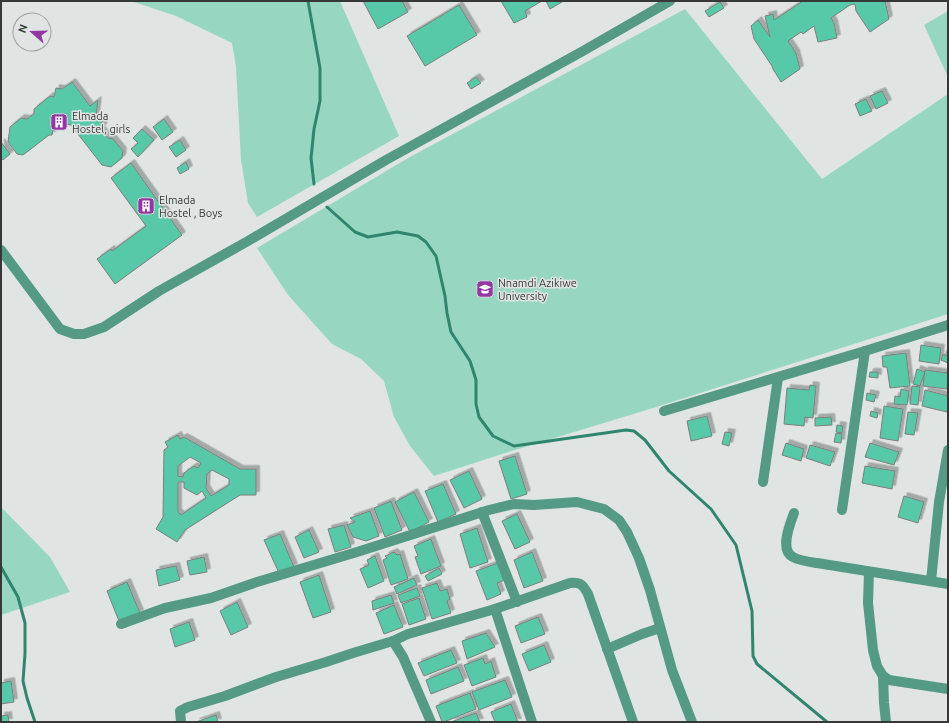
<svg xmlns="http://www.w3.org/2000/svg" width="949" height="723" viewBox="0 0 949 723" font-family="Ubuntu,sans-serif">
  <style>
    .green { fill: #97d7c1 }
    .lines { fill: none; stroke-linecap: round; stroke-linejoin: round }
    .stream { stroke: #30856e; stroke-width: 3 }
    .building { fill: #58c9a8; stroke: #7b7f7d; fill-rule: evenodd; filter: url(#shadow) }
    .minor { stroke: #549a84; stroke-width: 10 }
    .labels { text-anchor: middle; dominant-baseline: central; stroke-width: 3; stroke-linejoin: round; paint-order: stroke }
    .poi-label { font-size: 11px; fill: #363837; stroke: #e0e5e3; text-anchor: start }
  </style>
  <defs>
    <filter id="shadow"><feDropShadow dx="3.5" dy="-3.5" stdDeviation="0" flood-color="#0004"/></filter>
  </defs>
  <rect width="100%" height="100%" fill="#e0e5e3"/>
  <g class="green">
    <polygon points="131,1 340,1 399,136 257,217 248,203 241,160 236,67 232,43 176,16"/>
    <polygon points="685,9 822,179 948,94 948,314 650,409 515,450 434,476 410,446 394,417 384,381 361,359 332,344 288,295 257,248 408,158"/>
    <polygon points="948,11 948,77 924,25"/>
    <polygon points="1,507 50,557 70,592 1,615"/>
  </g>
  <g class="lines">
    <g class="stream">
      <polyline points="308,1 320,68 320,101 314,129 311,158 314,184"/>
      <polyline points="327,207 355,232 368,237 397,232 418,236 426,242 436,256 445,296 447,313 451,332 470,361 476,380 476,404 479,417 493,436 514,446 626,430 634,431 645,440 669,471 711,509 736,545 752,611 753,656 757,664 827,722"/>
      <polyline points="1,567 18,597 25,623 25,654 23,681 27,698 35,722"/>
    </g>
  </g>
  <g class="building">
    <polygon points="363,1 402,1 408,12 378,29"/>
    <polygon points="501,1 542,1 525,11 527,17 514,23"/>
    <polygon points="546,1 561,1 562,2 550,9"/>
    <polygon points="803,1 885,1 889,19 870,32 856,11 855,4 850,5 831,18 834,23 837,38 818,42 814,26 803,34 801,32 788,41 796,53 800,69 781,82 773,69 772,66 754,39 751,26 758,20 770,37 765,16 773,14 774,20"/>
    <polygon points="720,2 724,8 709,17 705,11"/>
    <polygon points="459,5 477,35 425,66 407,36"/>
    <polygon points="476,77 481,83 471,89 467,83"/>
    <polygon points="72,82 90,106 98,100 96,116 104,126 101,129 108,138 113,139 123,151 122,158 111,167 102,165 71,125 65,124 61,127 54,126 52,135 49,135 23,155 17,154 8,142 10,127 21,118 27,119 34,114 34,109 50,96 54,97 56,88 62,89"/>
    <polygon points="882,91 888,103 876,109 870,96"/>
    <polygon points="866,99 872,111 860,116 855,104"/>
    <polygon points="164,119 173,132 162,140 153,127"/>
    <polygon points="142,129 154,140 138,157 131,149 138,143 133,138"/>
    <polygon points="180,140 186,150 176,157 169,147"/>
    <polygon points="1,142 10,154 3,160 1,158"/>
    <polygon points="186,162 189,169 180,174 177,168"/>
    <polygon points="131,163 182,235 115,284 97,259 111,249 112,251 146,226 111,178"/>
    <polygon points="921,345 941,348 939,364 919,361"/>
    <polygon points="906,353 910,386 890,388 887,367 883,367 882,356"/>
    <polygon points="943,354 948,356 948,363 941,360"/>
    <polygon points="917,369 925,372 920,386 913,384"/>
    <polygon points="925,370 948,373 947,389 923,386"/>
    <polygon points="870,372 878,372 878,378 869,377"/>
    <polygon points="810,385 816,386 813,418 805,417 804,426 784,424 787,388 809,390"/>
    <polygon points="912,386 920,387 918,405 910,404"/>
    <polygon points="901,389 909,391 907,405 894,404 895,396 900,397"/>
    <polygon points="925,390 948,396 948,407 947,412 922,406"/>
    <polygon points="867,393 876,395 874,402 866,400"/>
    <polygon points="884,406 903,409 898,441 880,438"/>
    <polygon points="871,411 878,413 877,418 870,416"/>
    <polygon points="908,412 918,413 914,435 905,434"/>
    <polygon points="707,416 712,436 691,441 687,421"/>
    <polygon points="831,417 832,425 815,426 815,418"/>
    <polygon points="837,425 843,426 842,433 836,432"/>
    <polygon points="725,432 732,433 729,446 722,444"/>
    <polygon points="836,433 842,434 841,443 834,442"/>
    <path d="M 178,435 L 180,439 L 184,437 L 240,469 L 256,469 L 256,495 L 240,495 L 185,530 L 177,542 L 156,529 L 163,517 L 164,450 L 168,447 L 165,442 ZM 190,457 L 201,463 L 198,468 L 194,466 L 184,473 L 183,477 L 178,476 L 178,466 ZM 212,470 L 229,479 L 229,485 L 211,496 L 206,488 L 207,474 ZM 178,482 L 184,482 L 184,488 L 197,495 L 202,491 L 206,498 L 181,515 L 178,512 Z"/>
    <polygon points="786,443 804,449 801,461 782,455"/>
    <polygon points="870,443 899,452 894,465 865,457"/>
    <polygon points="810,445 835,452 830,466 806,458"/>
    <polygon points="515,456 527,494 511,499 499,461"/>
    <polygon points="865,466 895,471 892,489 862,483"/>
    <polygon points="469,471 482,499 464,508 450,480"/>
    <polygon points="443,484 456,514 438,522 425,491"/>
    <polygon points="414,492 429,522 410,532 395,502"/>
    <polygon points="904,496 924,502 918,523 898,517"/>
    <polygon points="391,501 402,530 385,537 374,508"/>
    <polygon points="370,511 379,536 366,541 353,537 347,525 355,522 350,518"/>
    <polygon points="517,514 530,542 515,549 502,521"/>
    <polygon points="344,525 351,547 335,552 328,529"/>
    <polygon points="477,528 488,562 470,568 460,534"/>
    <polygon points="309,530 319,552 304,558 295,537"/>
    <polygon points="280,534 294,567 279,573 264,540"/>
    <polygon points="431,539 441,566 421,574 415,557 418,556 414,546"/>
    <polygon points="394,552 397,555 400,554 408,579 391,585 383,560 387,558 385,556"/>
    <polygon points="532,552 543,581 524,588 514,560"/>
    <polygon points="375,556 384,581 368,588 360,569 369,565 367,560"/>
    <polygon points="204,557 207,572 190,575 187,561"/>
    <polygon points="498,563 505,580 497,583 501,594 487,600 476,571"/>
    <polygon points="176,566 180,580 159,586 156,570"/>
    <polygon points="439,568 442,574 428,581 425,576"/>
    <polygon points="319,575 331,612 313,618 300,582"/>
    <polygon points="414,578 417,585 397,594 394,587"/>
    <polygon points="127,582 140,613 119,621 107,591"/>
    <polygon points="437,583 440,591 447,589 450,599 447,601 451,613 432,619 422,588"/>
    <polygon points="417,588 420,596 401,603 398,595"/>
    <polygon points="391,595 394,603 373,610 372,601"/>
    <polygon points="419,598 426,619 409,625 402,604"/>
    <polygon points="237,602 248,627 231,635 220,611"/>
    <polygon points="394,605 403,627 384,634 376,613"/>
    <polygon points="538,617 545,634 521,643 515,626"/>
    <polygon points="189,622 195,640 175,647 170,629"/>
    <polygon points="486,633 495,647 467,659 462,641"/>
    <polygon points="544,645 551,662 529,671 522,654"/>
    <polygon points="451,650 457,663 424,676 418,663"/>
    <polygon points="483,658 485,664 491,661 496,677 472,686 464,665"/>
    <polygon points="458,667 464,681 431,694 426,680"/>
    <polygon points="505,680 512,697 479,710 472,692"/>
    <polygon points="11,681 14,702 1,704 1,683"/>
    <polygon points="470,693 476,709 444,722 442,722 436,706"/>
    <polygon points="511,704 518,722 495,722 491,712"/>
    <polygon points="476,713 480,722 451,722"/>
    <polygon points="8,715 9,722 1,722 1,716"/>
    <polygon points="216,715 218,722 196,722"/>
  </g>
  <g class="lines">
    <g class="minor">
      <polyline points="1,250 60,329 74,334 84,334 104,327 159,291 248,241 386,160 583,51 670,1"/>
      <polyline points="664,411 865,351 948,325"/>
      <polyline points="763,482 778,378"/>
      <polyline points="842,510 865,351"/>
      <polyline points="482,512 517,602"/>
      <path d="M 794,513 C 790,524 779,550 793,557 C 800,561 810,562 817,563 L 948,584"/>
      <polyline points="869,572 868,603 873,650 877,666 883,676 889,680 948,689"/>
      <polyline points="931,581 939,502 948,450"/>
      <polyline points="495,609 532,722"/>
      <polyline points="121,624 165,608 211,598 257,582 357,552 489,510 514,504 534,505 577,502 604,509 619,520 627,532 639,558 650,590 672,670 692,722"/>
      <polyline points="393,641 403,657 431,722"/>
      <polyline points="607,649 642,634 660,628"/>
      <polyline points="883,676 884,703 886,722"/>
      <path d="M 181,722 L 180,711 L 188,707 L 225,696 L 276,677 L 326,662 L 353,653 L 393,641 L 408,634 L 495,609 L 570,583 C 581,582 583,585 588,594 L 633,722"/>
    </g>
  </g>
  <defs>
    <symbol id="building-square" viewBox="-11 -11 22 22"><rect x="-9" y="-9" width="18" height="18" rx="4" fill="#9137a2" stroke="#e0e5e3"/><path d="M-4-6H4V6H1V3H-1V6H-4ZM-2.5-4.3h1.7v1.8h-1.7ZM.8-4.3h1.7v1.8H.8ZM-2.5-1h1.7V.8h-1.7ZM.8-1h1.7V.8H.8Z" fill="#fff"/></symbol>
    <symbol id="university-square" viewBox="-11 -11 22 22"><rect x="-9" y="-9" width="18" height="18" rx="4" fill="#9137a2" stroke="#e0e5e3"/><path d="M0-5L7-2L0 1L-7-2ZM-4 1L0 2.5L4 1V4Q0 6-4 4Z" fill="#fff"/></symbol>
  </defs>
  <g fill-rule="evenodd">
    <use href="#building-square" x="49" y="112" width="20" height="20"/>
    <use href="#building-square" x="136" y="196" width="20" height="20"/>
    <use href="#university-square" x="475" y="279" width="20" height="20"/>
  </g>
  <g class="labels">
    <g class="poi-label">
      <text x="72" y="116">Elmada<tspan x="72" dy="13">Hostel, girls</tspan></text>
      <text x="159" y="200">Elmada<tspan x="159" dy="13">Hostel , Boys</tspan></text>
      <text x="498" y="283">Nnamdi Azikiwe<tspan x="498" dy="13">University</tspan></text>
    </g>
  </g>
  <rect width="949" height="723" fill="none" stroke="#363837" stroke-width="4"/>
  <g transform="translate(32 32) rotate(290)"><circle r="19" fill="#e0e5e3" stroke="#9ca09e"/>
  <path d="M0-3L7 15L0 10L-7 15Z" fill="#9137a2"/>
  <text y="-6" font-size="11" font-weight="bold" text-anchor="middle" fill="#363837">N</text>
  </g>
</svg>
